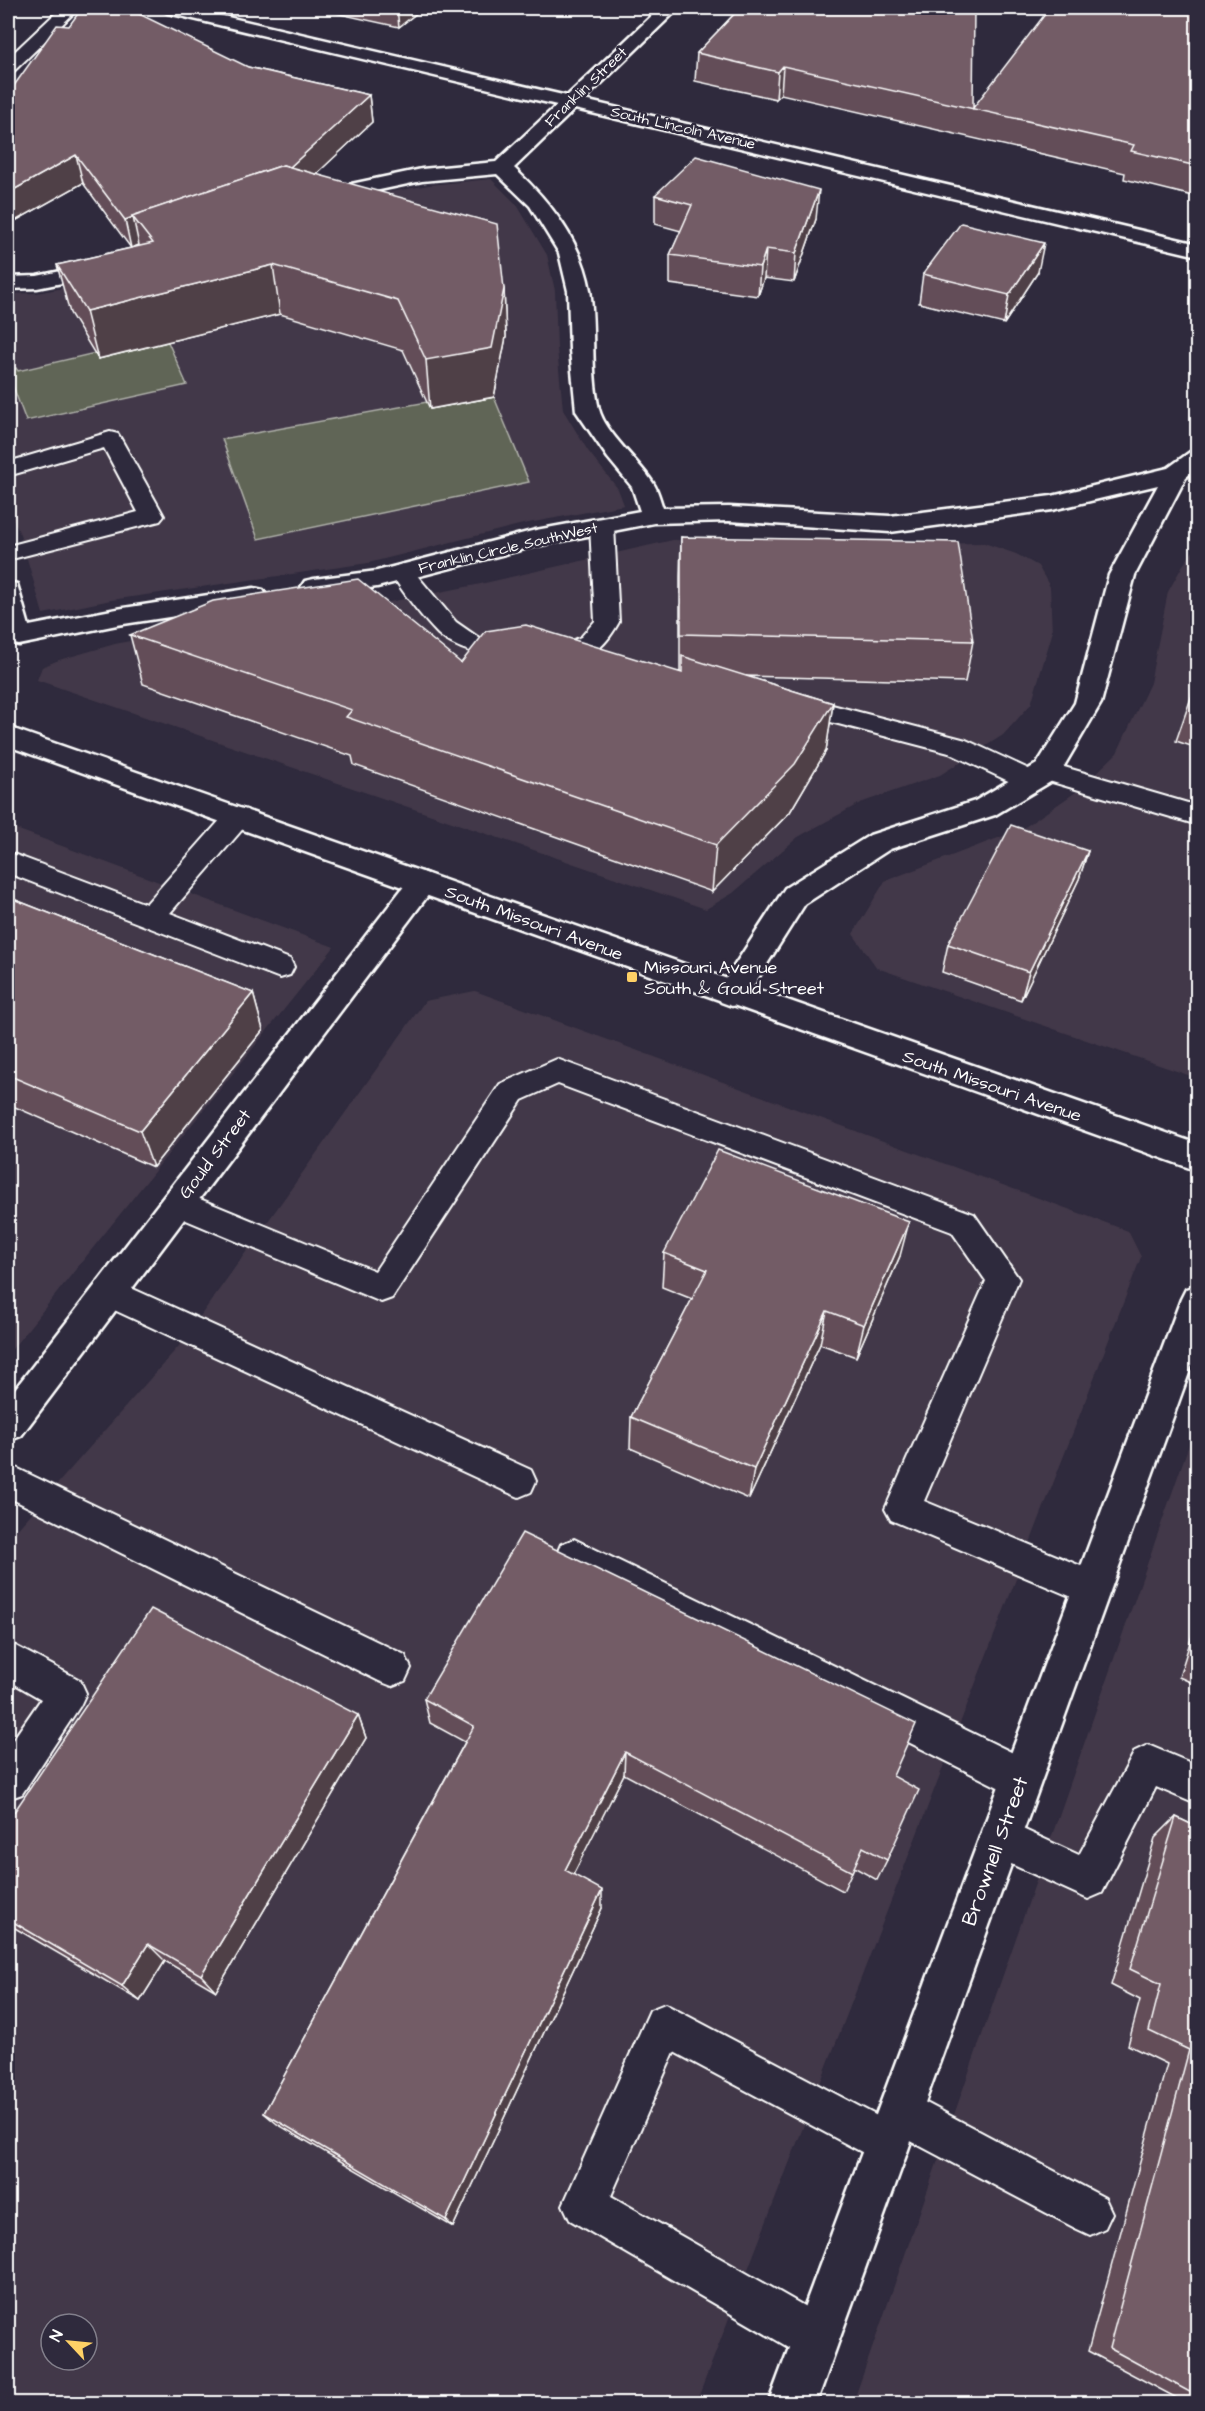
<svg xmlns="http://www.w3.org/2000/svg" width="1205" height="2411" viewBox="0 0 1205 2411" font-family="'Architects Daughter',sans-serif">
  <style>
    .built { fill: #433949; fill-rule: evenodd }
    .green { fill: #616557; stroke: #b0b2ab; stroke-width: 1.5 }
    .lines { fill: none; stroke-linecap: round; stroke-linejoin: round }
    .lane-casing { stroke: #fff; stroke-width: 4 }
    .street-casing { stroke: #fff; stroke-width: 5 }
    .secondary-casing { stroke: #fff; stroke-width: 5 }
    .lane { fill: #2f2a3d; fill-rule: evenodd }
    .street { fill: #2f2a3d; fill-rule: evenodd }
    .secondary { fill: #2f2a3d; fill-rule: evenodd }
    .wall { fill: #634e58; stroke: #fff; stroke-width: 1.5 }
    .shaded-wall { fill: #504047; stroke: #fff; stroke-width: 1.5 }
    .building { fill: #735b66; stroke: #fff; stroke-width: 1.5 }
    .poi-dot { fill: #ffd166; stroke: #2f2a3d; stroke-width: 2 }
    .labels { text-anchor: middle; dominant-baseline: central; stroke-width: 5; stroke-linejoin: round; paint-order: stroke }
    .far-street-label { font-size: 15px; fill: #fff; stroke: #2f2a3d }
    .street-label { font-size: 18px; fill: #fff; stroke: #2f2a3d }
    .poi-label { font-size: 18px; fill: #fff; stroke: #2f2a3d; text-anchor: start }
    .near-street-label { font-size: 21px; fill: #fff; stroke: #2f2a3d }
  </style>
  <rect width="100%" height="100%" fill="#2f2a3d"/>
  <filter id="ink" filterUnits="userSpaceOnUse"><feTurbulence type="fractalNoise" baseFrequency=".0167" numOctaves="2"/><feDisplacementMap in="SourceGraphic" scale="12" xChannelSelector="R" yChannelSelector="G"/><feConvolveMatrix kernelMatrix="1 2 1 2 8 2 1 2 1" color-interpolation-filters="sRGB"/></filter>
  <g filter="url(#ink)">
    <g class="built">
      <polygon points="491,179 517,205 547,255 555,291 557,349 563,410 588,451 618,489 624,505 523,524 368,563 111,600 43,614 20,534 8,508 8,294 37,293 107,280 356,198 429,185"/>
      <polygon points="673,540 866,545 984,543 1016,554 1038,566 1050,587 1052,634 1031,704 1003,735 940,775 860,803 798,837 733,893 706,909 37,680 42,667 59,660 115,644 160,635 359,608 476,585"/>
      <polygon points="1197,546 1197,1078 877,968 853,934 885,881 1022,829 1079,790 1117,753 1150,683 1168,592 1183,565"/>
      <polygon points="8,826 334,947 8,1354"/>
      <path d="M 475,991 L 1128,1231 L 1141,1257 L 696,2403 L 8,2404 L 8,1540 L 179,1346 L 425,1001 ZM 51,2324 L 87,2324 L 87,2360 L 51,2360 Z"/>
      <polygon points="1197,1422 1197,2403 853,2403"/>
    </g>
    <g class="green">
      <polygon points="168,342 187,385 26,421 8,373 16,368 18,371 95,353 99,359"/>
      <polygon points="494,397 529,482 258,539 222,439 427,402 431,409"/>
    </g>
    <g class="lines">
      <defs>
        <g id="lane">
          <polygon points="61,8 79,8 14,71 8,72 8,58"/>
          <polygon points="110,432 118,434 121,439 164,516 160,521 8,560 8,546 138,512 104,448 8,476 8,462"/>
          <path d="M 602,519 L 610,521 L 614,526 L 619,622 C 614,631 605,645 596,650 C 558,669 470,663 438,634 C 421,617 403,592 390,572 L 394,567 L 402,564 L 410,567 L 456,622 L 479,638 L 565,644 L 581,637 L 595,621 L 590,526 L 594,521 Z"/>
          <polygon points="790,694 966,740 1035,772 1038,765 1047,762 1198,806 1198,825 1042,779 1039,787 1030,790 1021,787 949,753 781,709 777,703 781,697"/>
          <polygon points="238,808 247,810 251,817 247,824 170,913 290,959 294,967 290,975 280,978 8,873 8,852 146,904 229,810"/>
          <polygon points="557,1059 974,1214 1019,1279 924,1501 1105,1576 1110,1588 1105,1600 1092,1605 1079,1600 891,1520 885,1509 986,1281 952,1232 558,1084 522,1100 392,1298 381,1302 167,1212 162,1203 167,1194 178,1190 375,1271 500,1084"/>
          <polygon points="109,1278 531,1470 536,1481 531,1492 519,1497 507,1492 97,1302 93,1292 97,1282"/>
          <polygon points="8,1464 405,1655 411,1668 405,1681 392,1686 379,1681 8,1497"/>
          <polygon points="574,1539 1036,1764 1041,1778 1036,1792 1022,1797 1008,1792 561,1568 556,1556 561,1544"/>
          <polygon points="8,1642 80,1680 86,1693 80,1706 22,1794 8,1799 8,1747 41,1699 8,1680"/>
          <polygon points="1148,1745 1198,1766 1198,1805 1156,1787 1102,1893 1088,1899 987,1853 981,1839 987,1825 1001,1819 1079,1855 1135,1751"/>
          <polygon points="665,2004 881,2118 879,2112 885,2097 900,2091 915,2097 1105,2198 1112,2213 1105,2228 1090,2235 1075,2228 907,2139 909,2145 903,2160 888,2166 674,2052 611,2196 832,2322 839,2338 832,2354 816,2361 800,2354 570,2220 563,2205 650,2010"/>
        </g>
        <g id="street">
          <path d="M 159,8 L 189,8 L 567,96 L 660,8 L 679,8 L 584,100 L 1198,244 L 1198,256 L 575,109 L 514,168 C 550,202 581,240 590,290 C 596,329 590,370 599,409 C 605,433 640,462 653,483 C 658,490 660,500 663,508 L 729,507 L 890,516 L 1052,496 L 1168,468 L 1190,452 L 1198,450 L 1198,468 L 1186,477 L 1135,575 L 1101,703 L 1057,778 L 995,815 L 890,849 L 805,904 L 743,1002 L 732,1006 L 721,1002 L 717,994 L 721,986 L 785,888 L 870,835 L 975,801 L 1037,764 L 1075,703 L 1109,575 L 1158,485 L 1052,510 L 890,532 L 729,521 L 654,523 L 536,546 L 377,587 L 314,595 L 305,593 L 301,587 L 305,581 L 314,579 L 377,571 L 536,530 L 640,511 L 632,487 L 608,458 L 576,411 L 570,350 L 568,291 L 559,253 L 530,206 L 497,174 L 422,181 L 318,203 L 311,201 L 308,197 L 311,193 L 318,191 L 422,169 L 496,162 L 557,105 L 168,13 Z"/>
          <polygon points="104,262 112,263 115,268 112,273 37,288 8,289 8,277 37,276"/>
          <polygon points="8,582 17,584 29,626 117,609 254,588 263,590 267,596 263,602 254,604 117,625 19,645 10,643 8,639"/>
          <polygon points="422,872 432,876 436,883 432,890 21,1436 8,1441 8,1398 412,876"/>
          <polygon points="1198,1285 1198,1348 816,2404 768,2404 1181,1299 1186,1289"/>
        </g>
        <polygon id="secondary" points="8,727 1198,1144 1198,1171 8,746"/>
      </defs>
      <use href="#lane" class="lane-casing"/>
      <use href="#street" class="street-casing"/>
      <use href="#secondary" class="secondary-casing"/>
      <use href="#lane" class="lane"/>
      <use href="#street" class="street"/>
      <use href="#secondary" class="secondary"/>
    </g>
    <g class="wall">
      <polygon points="326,8 423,8 399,27 326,11"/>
      <polygon points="740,8 973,108 1071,14 1197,8 1197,197 1124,179 1125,173 781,94 776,99 695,81 697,53"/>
      <polygon points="248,67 369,95 372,122 316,174 504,289 506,337 494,397 430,409 403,350 280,314 98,359 70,313 57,265 131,248 83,183 8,225 8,94"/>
      <polygon points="655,195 816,219 794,282 764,278 758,296 670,284 670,255 681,231 655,224"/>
      <polygon points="1038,272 1004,324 919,303 923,274"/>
      <polygon points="681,537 973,641 965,682 746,676 833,703 826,751 790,812 712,892 354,765 352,756 143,684 130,635 461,663 680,672 680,577"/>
      <polygon points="1197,683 1197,748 1176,741 1192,695"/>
      <polygon points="1088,851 1079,879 1021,1000 942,972 948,944"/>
      <polygon points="8,897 253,993 263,1030 153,1167 8,1104"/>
      <polygon points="664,1253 900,1256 856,1357 820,1344 749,1499 630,1448 631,1417 692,1299 662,1287"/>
      <polygon points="1197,1620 1197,1685 1179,1677"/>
      <polygon points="424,1699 893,1776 887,1860 877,1880 854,1867 843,1891 624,1774 573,1874 602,1908 453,2227 277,2124 264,2113 465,1742 430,1723"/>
      <polygon points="358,1715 366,1738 216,1991 165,1961 140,2001 8,1924 8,1821"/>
      <polygon points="1176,1817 1197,1827 1197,2403 1186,2403 1088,2351 1167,2064 1128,2045 1140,2000 1111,1985 1155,1838"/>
    </g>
    <g class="shaded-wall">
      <polygon points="397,8 423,8 399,27"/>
      <polygon points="783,66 781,94 776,99 778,72"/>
      <polygon points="369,95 372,122 294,195 290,167"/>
      <polygon points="76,155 83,183 8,225 8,193"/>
      <polygon points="819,190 816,219 794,282 796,253"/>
      <polygon points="133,217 139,245 131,248 125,220"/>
      <polygon points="1044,243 1038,272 1004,324 1009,295"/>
      <polygon points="766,249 764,278 758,296 760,267"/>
      <polygon points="273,265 280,314 98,359 86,311"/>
      <polygon points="504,289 506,337 494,397 430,409 426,360"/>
      <polygon points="833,703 826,751 790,812 712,892 716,845"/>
      <polygon points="1088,851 1079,879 1021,1000 1029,972"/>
      <polygon points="253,993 263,1030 153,1167 140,1131"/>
      <polygon points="909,1222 900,1256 856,1357 864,1325"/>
      <polygon points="827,1311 820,1344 749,1499 754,1469"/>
      <polygon points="358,1715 366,1738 216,1991 201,1975"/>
      <polygon points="625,1752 624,1774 566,1889 565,1870"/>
      <polygon points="602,1890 602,1908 453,2227 446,2220"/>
      <polygon points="148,1944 165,1961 140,2001 122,1986"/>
    </g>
    <g class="building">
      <polygon points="82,8 127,8 248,67 369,95 290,167 283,165 132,216 133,217 125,220 76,155 8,193 8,94 57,25 69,26"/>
      <polygon points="740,8 974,8 973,108 1049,9 1071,14 1076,8 1197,8 1197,166 1131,151 1134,145 783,66 778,72 697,53"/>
      <polygon points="696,156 819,190 796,253 766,249 760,267 670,255 692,205 655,195"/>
      <polygon points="283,165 497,224 504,289 492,348 426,360 398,301 273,265 86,311 57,265 153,243 132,216"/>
      <polygon points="961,223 1044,243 1009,295 923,274"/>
      <polygon points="681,537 958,542 973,641 681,634"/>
      <polygon points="358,579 461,663 486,631 526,625 682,673 682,656 833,703 795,764 716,845 346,717 352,710 130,635 213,601"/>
      <polygon points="1197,683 1197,697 1192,695"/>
      <polygon points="1011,825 1088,851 1029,972 948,944"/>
      <polygon points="8,897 253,993 140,1131 8,1075"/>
      <polygon points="718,1150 909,1222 864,1325 827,1311 754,1469 631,1417 707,1270 664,1253"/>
      <polygon points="522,1533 916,1724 893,1776 919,1790 887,1860 863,1847 852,1872 625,1752 565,1870 602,1890 446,2220 264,2113 474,1726 424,1699"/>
      <polygon points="151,1609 358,1715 201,1975 148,1944 122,1986 8,1919 8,1821"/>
      <polygon points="1176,1817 1197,1827 1197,2396 1109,2348 1189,2050 1149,2031 1161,1984 1130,1969"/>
    </g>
  </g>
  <rect class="poi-dot" x="626" y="971" width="12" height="12" rx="3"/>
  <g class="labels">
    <g class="far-street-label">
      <text transform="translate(586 87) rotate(-44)">Franklin Street</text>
      <text transform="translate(683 128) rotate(13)">South Lincoln Avenue</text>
      <text transform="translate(508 548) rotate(-13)">Franklin Circle SouthWest</text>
    </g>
    <g class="street-label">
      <text transform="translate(534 923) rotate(20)">South Missouri Avenue</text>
      <text transform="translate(992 1086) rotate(19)">South Missouri Avenue</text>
      <text transform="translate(215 1154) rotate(-53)">Gould Street</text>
    </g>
    <g class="poi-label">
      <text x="644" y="967">Missouri Avenue<tspan x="644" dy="21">South &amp; Gould Street</tspan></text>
    </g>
    <g class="near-street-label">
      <text transform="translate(995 1851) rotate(-70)">Brownell Street</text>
    </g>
  </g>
  <rect width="1205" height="2411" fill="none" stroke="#2f2a3d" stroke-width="30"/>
  <rect x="15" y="15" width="1175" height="2381" fill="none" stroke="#fff" stroke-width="2" filter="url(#ink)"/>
  <g transform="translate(69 2342) rotate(296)"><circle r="28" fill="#2f2a3d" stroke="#827f8b" stroke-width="1.5"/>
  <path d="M0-4.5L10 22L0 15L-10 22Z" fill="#ffd166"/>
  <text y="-9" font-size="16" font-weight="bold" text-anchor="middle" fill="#ffffff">N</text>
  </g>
</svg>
